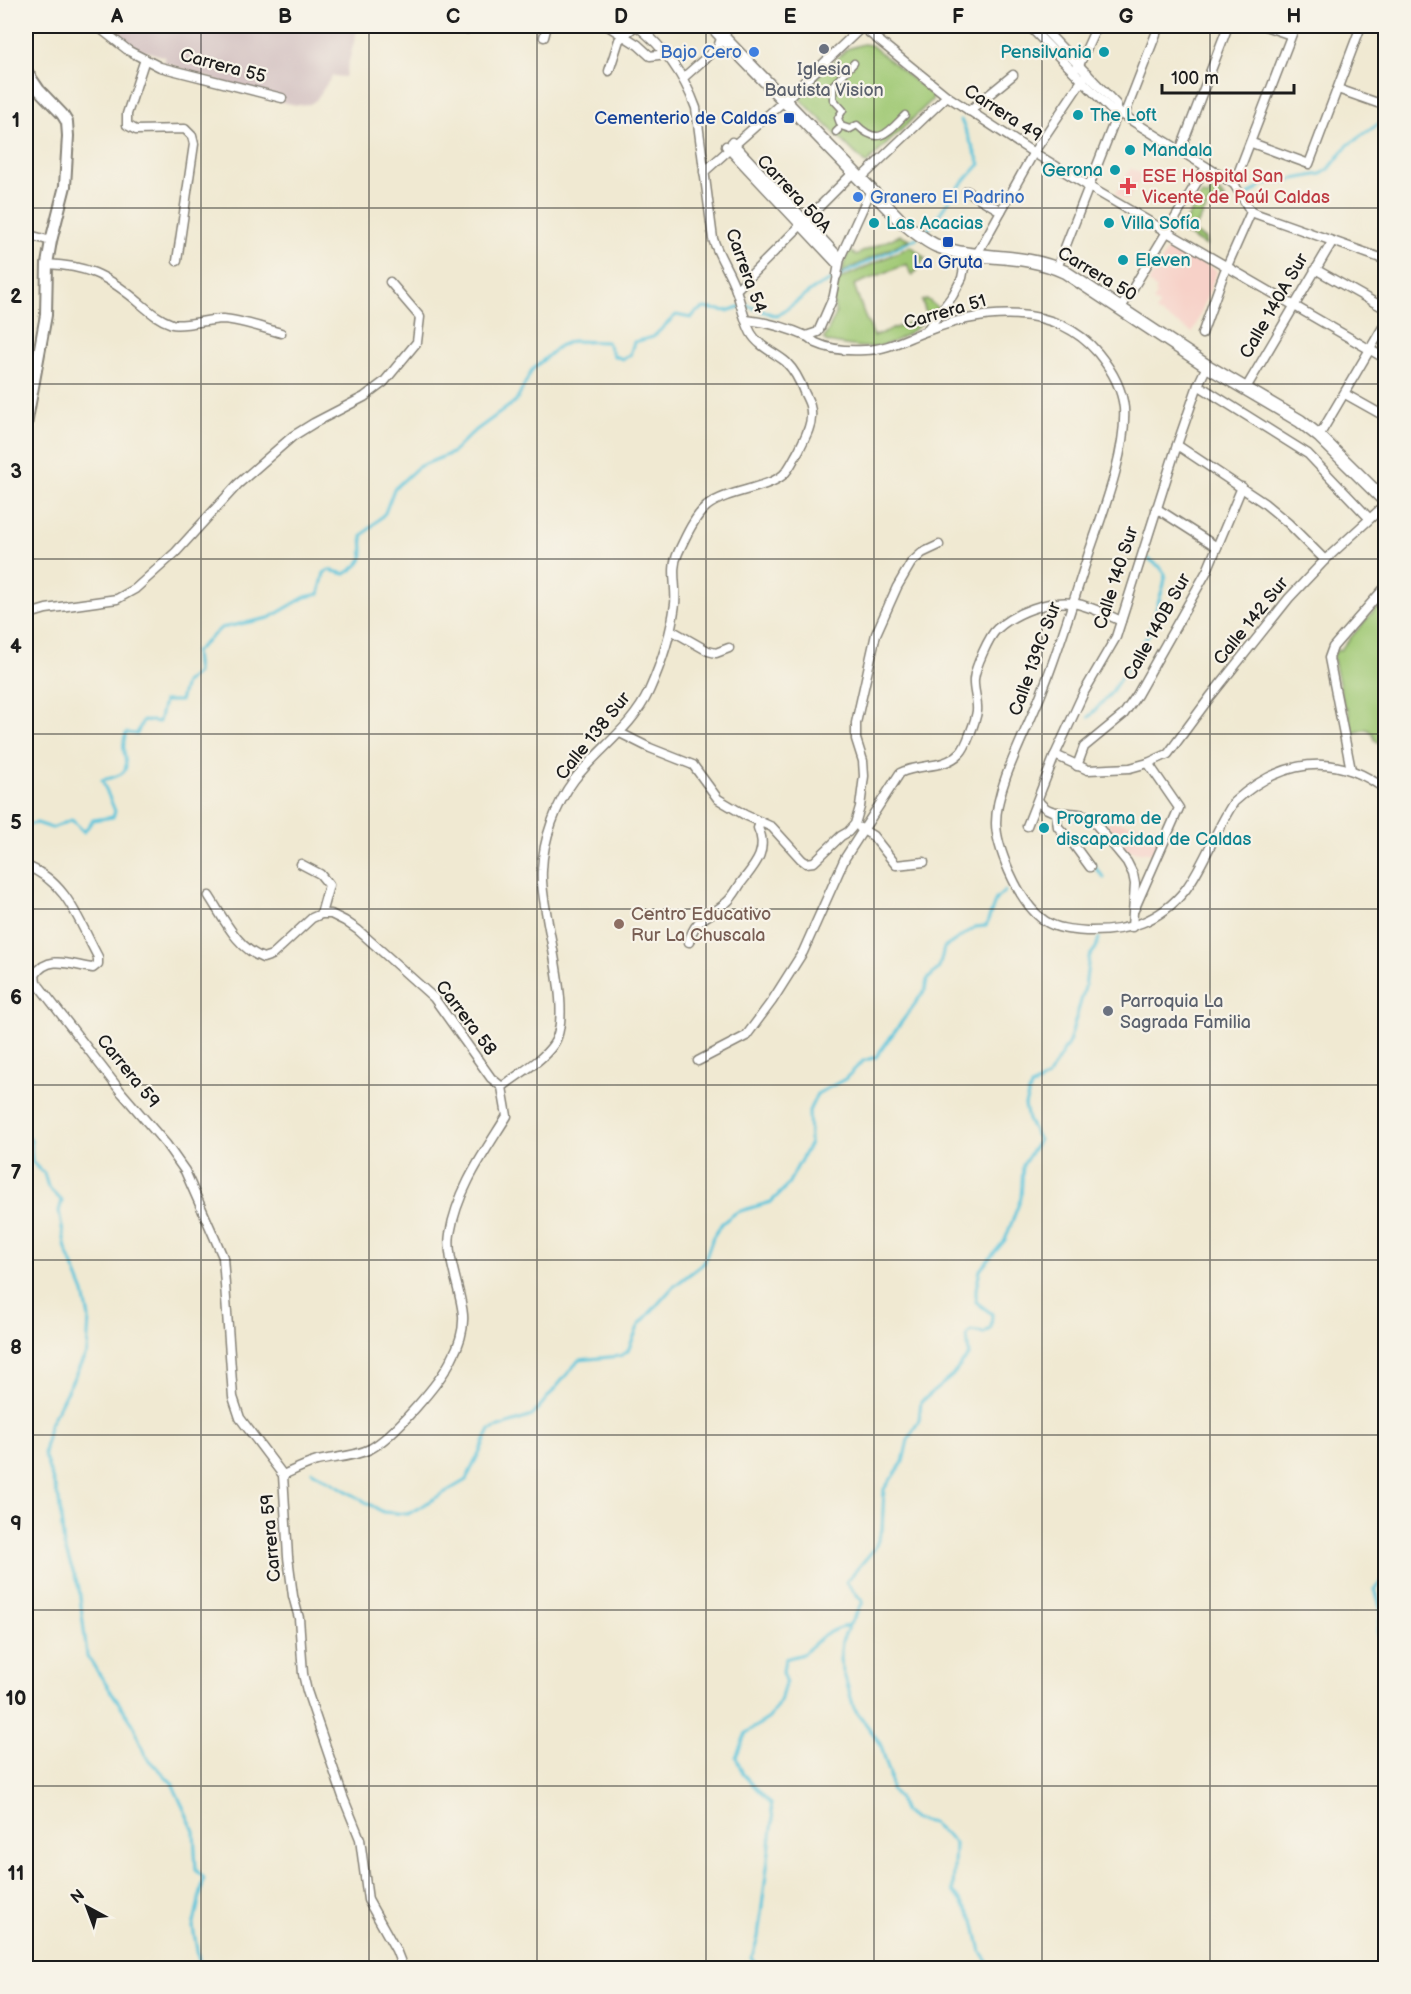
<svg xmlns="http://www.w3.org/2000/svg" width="1411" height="1994" viewBox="0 0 1411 1994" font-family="'Balsamiq Sans',sans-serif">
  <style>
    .built { fill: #f7d1c8 }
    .industrial { fill: #d2bfc0 }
    .green { fill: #a0c975; stroke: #5e7248; stroke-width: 1.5 }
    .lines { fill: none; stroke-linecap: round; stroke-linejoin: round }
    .stream { stroke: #5ec5db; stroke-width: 3 }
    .pedestrian-casing { stroke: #868277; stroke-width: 9 }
    .minor-casing { stroke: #868277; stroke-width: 11 }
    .tertiary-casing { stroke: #868277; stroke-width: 14 }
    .secondary-casing { stroke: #868277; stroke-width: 15 }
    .pedestrian { stroke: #fff; stroke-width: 6 }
    .minor { stroke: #fff; stroke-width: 8 }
    .tertiary { stroke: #fff; stroke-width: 10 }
    .secondary { stroke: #fff; stroke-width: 12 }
    .grid { fill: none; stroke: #1c1c1c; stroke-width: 1.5; stroke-opacity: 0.55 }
    .worship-dot { fill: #6b7280; stroke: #f7f3e8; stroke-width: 2 }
    .shop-dot { fill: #3f7fe0; stroke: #f7f3e8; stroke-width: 2 }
    .culture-dot { fill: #0f9aa8; stroke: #f7f3e8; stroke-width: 2 }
    .transit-dot { fill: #1a4fb4; stroke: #f7f3e8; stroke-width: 2 }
    .health-dot { fill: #e0444e; stroke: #f7f3e8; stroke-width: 2 }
    .education-dot { fill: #8d6e63; stroke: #f7f3e8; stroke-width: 2 }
    .labels { text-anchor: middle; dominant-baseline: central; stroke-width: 4.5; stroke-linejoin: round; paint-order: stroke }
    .shop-label { font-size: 18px; fill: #366cbe; stroke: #f7f3e8; text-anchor: end }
    .culture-label { font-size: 18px; fill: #0d838f; stroke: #f7f3e8; text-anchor: start }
    .street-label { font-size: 18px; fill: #1c1c1c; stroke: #f7f3e8 }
    .worship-label { font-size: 18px; fill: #5b616d; stroke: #f7f3e8 }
    .transit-label { font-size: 18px; fill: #164399; stroke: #f7f3e8; text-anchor: end }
    .health-label { font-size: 18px; fill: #be3a42; stroke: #f7f3e8; text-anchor: start }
    .education-label { font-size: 18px; fill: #785e54; stroke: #f7f3e8; text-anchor: start }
    .neatline { fill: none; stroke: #1c1c1c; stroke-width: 2 }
    .grid-label { font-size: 20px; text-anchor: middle; font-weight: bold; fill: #1c1c1c }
  </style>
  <rect width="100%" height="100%" fill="#f7f3e8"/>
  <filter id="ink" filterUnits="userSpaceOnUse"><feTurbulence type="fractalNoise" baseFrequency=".0167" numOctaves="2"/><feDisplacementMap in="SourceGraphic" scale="12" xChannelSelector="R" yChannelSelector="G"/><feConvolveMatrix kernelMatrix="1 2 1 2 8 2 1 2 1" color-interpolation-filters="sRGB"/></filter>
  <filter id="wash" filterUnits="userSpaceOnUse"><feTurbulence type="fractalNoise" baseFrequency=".008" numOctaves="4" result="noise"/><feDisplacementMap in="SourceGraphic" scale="24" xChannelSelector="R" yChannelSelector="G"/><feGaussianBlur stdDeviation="1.35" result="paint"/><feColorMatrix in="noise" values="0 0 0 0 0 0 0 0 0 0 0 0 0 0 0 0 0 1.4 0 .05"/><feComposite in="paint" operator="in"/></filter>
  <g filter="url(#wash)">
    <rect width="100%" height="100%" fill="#f0e9d2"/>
    <g class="built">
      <polygon points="1131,168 1143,175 1127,201 1115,194"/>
      <polygon points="1171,244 1217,271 1193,333 1156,311 1159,305 1153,302 1157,294 1155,292 1157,289 1148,283"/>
      <polygon points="1106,821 1131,824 1165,828 1154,854 1125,850"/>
    </g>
    <polygon class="industrial" points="109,26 358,26 345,77 332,76 316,100 310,104 297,105 281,102 163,62 165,57 131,47"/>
    <g class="green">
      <polygon points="863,44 871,45 933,96 932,100 866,164 797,96 847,49"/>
      <polygon points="1210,180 1226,200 1225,202 1217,197 1213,204 1210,202 1193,232 1205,239 1206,246 1182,232 1183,229 1181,228 1202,194 1208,197 1213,188 1208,184"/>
      <polygon points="900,235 910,239 841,273 849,250 856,255"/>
      <path d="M 911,246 L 925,258 L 913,275 L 911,275 L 907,264 L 854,285 L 867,322 L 868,322 L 874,336 L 927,316 L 922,301 L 927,299 L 938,308 C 918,329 891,351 860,347 C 849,346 838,344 827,342 L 824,339 L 836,314 L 833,300 L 838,280 Z"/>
      <polygon points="1385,598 1385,747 1375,740 1373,734 1367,729 1353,733 1348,709 1344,706 1333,656 1337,650 1340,650"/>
    </g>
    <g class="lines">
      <g class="stream">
        <polyline points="1246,197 1262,185 1321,174 1329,169 1348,145 1386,119"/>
        <polyline points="922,234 928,230 958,188 980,164 961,120"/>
        <polyline points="1089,717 1111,693 1149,633 1164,584 1165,574 1160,567 1149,559"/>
        <path d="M 26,825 L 37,823 L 52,828 L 72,820 L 84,832 L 93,820 L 113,817 L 115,811 L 102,780 C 144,772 116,761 126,733 L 137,734 L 143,720 L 159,722 L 164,701 L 180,701 L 185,683 L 197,673 L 195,652 L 221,628 L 269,618 L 305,597 L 319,594 L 324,573 L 329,570 L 345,574 C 365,562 364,559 362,536 L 385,513 L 394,489 L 418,467 L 452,453 L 471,434 L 516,401 L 532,370 L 559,346 L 572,341 L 607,342 L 614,356 L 623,359 L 630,355 L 634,342 L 653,337 L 676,315 L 691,318 L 696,312 L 704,308 L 727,311 L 745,305 L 777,316 L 815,288 L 917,238"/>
        <polyline points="1092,863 1104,878"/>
        <polyline points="26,1136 31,1140 32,1162 44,1173 48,1187 62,1201 59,1211 66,1249 84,1293 89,1318 87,1352 49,1426 44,1454 59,1500 64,1546 79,1588 87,1656 133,1724 145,1755 172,1783 194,1831 196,1870 204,1878 193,1927 200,1968"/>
        <polyline points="312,1471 383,1512 408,1514 466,1480 490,1430 532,1416 579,1360 620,1356 628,1351 639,1325 673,1287 704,1263 713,1237 722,1223 737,1212 771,1202 787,1186 810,1143 809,1111 817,1094 845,1079 863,1061 876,1057 925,990 927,980 939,968 944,948 975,927 986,926 996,899 1005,891"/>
        <polyline points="1386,1576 1375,1589 1382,1612 1378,1632 1386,1654"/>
        <polyline points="849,1625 842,1641 840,1660 854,1708 880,1743 890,1775 891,1790 898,1797 904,1811 914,1819 932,1823 955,1843 953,1891 974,1920 981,1952 992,1968"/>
        <polyline points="760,1968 752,1957 758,1937 773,1821 771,1804 743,1774 736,1757 746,1733 769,1718 780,1701 786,1681 783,1672 785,1659 803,1654 825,1634 850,1624 863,1602 846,1582 875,1548 882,1530 884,1489 903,1462 908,1440 919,1420 921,1402 952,1376 969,1355 967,1335 971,1331 984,1333 991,1328 992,1314 976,1302 976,1289 980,1270 1005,1240 1021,1198 1023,1165 1039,1140 1028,1120 1025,1105 1031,1087 1047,1078 1069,1042 1085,987 1089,957 1096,948 1099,938"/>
      </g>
    </g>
  </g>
  <g filter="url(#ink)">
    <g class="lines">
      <defs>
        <g id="pedestrian">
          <path d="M 854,63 L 833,85 L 833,99 L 843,110 L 838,118 L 841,126 L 850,129 L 857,125 C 879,147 888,132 905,115"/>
          <polyline points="836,132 838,130"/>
          <polyline points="832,300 837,275"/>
        </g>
        <g id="minor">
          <polyline points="97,26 129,51 160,67 282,98"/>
          <polyline points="608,26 638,45 650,56 667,54"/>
          <polyline points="861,26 947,96 1031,151 1093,189 1386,359"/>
          <polyline points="1029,26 1111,110 1118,112 1234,184 1251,212 1386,260"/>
          <polyline points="1041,26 1116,104 1118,112"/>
          <polyline points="1265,26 1291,35"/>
          <polyline points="467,29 469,26"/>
          <polyline points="544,37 547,26"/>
          <polyline points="145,59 127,114 127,125 136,130 185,129 192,136 194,144 177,261"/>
          <polyline points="1076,68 1079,65 1097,26"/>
          <polyline points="609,71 619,40 635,26"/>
          <polyline points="683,78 718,47 722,36 731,26"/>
          <polyline points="1338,89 1386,106"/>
          <polyline points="969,111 1013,75"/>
          <polyline points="1124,116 1159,26"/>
          <polyline points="732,142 840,258"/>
          <polyline points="1252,143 1309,164 1361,26"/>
          <polyline points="726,146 838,265"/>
          <polyline points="1180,151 1228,26"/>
          <polyline points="704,172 785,100 863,26"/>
          <polyline points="860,179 947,96"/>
          <polyline points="1234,184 1295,26"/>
          <polyline points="967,191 1001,211"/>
          <polyline points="26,234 51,241"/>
          <polyline points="977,254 1034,152 1087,73"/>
          <path d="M 47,264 C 87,266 104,274 135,299 C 147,309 157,319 172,324 C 182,327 210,319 222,319 C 241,320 263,328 281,333"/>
          <polyline points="1057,268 1118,112"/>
          <polyline points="1315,269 1386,309"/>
          <polyline points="837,275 840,258 871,190"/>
          <polyline points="736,290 854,172"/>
          <polyline points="1121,308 1206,167"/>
          <path d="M 746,320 C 765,322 788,328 806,336 C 810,338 813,341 816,343 C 831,350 850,351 865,350 C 886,350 905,339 924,332 C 981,310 1054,301 1098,353 C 1111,369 1122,387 1124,408 C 1127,452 1101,517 1087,559 C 1073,602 1060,646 1043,689 C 1029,727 996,784 996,823 C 996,839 1003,857 1009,871 C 1017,889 1029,910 1045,921 C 1057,929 1073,930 1087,931 C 1127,932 1160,922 1186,889 C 1205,863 1216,829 1234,802 C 1280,760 1335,750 1386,790"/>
          <polyline points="927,330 953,295 962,278 967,253"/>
          <polyline points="1202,334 1224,273 1251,212"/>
          <polyline points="806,336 818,332 832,300"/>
          <polyline points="1198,385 1308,454 1369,518"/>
          <polyline points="1246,388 1332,242"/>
          <polyline points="1345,394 1386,417"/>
          <polyline points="1319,436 1386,322"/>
          <polyline points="1177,445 1264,503 1288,523 1325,560"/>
          <polyline points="1156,508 1217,547"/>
          <polyline points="26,615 46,609 117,599 135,589 176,552 238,484 293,436 314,423 364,397 384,382 417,342 420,317 390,282"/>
          <polyline points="671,630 708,651 716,653 729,648"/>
          <polyline points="620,733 650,748 693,765 718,799 745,815 772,827 801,859 806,863 814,862 841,836 848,832 855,824 860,807 864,776 863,761 856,739 856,723 876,634 897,587 911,563 922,553 939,545"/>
          <polyline points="1055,755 1088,770 1130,768 1148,763 1179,808 1134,910"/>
          <polyline points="1148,763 1168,754 1210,697 1289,598 1325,560 1386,504"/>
          <polyline points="1077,766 1084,747 1123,715 1137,695 1207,571 1242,487"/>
          <polyline points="1351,770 1329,658 1333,647 1386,586"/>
          <path d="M 1038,800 C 1049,819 1072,809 1090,817 L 1127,862 L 1133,874 L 1135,884 L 1132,927"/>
          <polyline points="1056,813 1058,827 1071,841 1090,867"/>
          <polyline points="1027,826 1055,755 1084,692 1116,637 1177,445 1198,385 1207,366"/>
          <polyline points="860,828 873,836 896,865 924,862"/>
          <polyline points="301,864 320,874 329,885 321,914"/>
          <path d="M 26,866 C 67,881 79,922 98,957 L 98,964 L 93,968 C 73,966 49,953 35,975 L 36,982 L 122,1093 L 166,1144 L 185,1171 L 223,1257 L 233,1397 L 240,1418 L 283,1475 L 288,1557 L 293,1596 L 299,1618 L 303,1674 L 307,1691 L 343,1797 L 360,1839 L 368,1900 L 396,1950 L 403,1968"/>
          <path d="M 209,896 C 224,919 237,948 263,958 L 272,955 L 312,918 L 321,914 L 331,914 L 345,921 L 358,930 L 434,998 L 491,1078 L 502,1087 L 507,1116 C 484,1153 457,1190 450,1234 C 446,1258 461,1290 463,1315 C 464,1330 459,1345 452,1358 C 441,1382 393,1437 370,1449 C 354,1457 335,1457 317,1461 C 306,1464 294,1470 283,1475"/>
          <path d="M 689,942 C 695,916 710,918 727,902 C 733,897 737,889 741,883 C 754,866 769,851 758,828 L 761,822"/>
          <path d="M 698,1061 L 746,1036 L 772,1001 L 803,952 L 845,858 L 900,773 C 919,763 943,770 960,753 C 966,748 976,719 977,711 C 978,700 973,690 974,679 C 975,668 989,636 997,629 C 1016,612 1048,600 1073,603 C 1090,606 1106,614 1121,621"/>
          <path d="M 502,1087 C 518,1074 541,1062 553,1045 C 576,1014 539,910 542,870 C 543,840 556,804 574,780 C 598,749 632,728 649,691 C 662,662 671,635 675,604 C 677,587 670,569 678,553 C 685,538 694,517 707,506 C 728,490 766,489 783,475 C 790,469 794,458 799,450 C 804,439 811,428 811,417 C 812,407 808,400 804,392 C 800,381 795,371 786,362 C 775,353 758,346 751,333 C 744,320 741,304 736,290 C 730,272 719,257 713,239 L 696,108 C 684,75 664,47 637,26"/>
        </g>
        <polyline id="tertiary" points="26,71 39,90 62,114 67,122 68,136 65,186 51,241 47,264 46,315 26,425"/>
        <path id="secondary" d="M 712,26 L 899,219 C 910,228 923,240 937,246 C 978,262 1021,251 1065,272 L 1207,366 L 1300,421 L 1319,436 L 1386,502"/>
      </defs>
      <use href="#pedestrian" class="pedestrian-casing"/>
      <use href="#minor" class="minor-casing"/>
      <use href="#tertiary" class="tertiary-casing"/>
      <use href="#secondary" class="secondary-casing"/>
      <use href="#pedestrian" class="pedestrian"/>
      <use href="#minor" class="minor"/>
      <use href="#tertiary" class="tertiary"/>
      <use href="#secondary" class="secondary"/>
    </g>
  </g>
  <path class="grid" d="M 201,26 L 201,1968M 369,26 L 369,1968M 537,26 L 537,1968M 706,26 L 706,1968M 874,26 L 874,1968M 1042,26 L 1042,1968M 1210,26 L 1210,1968M 26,208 L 1386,208M 26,384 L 1386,384M 26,559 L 1386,559M 26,734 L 1386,734M 26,909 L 1386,909M 26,1085 L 1386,1085M 26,1260 L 1386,1260M 26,1435 L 1386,1435M 26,1610 L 1386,1610M 26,1786 L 1386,1786"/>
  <g class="worship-dot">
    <circle cx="824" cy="49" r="6"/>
    <circle cx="1108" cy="1011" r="6"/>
  </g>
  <g class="shop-dot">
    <circle cx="754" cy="52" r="6"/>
    <circle cx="858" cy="197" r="6"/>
  </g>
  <g class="culture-dot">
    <circle cx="1104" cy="52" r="6"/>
    <circle cx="1078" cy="115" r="6"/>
    <circle cx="1130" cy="150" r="6"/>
    <circle cx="1115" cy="170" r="6"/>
    <circle cx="874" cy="223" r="6"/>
    <circle cx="1109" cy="223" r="6"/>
    <circle cx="1123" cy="260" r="6"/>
    <circle cx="1044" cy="828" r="6"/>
  </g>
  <g class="transit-dot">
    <rect x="783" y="112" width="12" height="12" rx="3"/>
    <rect x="942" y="236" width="12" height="12" rx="3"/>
  </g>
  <path class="health-dot" d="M1125 177h6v6h6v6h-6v6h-6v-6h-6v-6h6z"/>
  <circle class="education-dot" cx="619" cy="924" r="6"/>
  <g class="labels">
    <g class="shop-label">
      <text x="742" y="52">Bajo Cero</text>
      <text x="870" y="197" text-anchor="start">Granero El Padrino</text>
    </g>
    <g class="culture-label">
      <text x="1092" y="52" text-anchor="end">Pensilvania</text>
      <text x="1090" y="115">The Loft</text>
      <text x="1142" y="150">Mandala</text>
      <text x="1103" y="170" text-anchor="end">Gerona</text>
      <text x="886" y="223">Las Acacias</text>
      <text x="1121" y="223">Villa Sofía</text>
      <text x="1135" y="260">Eleven</text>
      <text x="1056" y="818">Programa de<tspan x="1056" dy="21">discapacidad de Caldas</tspan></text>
    </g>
    <g class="street-label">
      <text transform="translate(223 66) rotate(15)">Carrera 55</text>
      <text transform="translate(1003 113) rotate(33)">Carrera 49</text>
      <text transform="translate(794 194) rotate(47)">Carrera 50A</text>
      <text transform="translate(746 271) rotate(70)">Carrera 54</text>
      <text transform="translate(1097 274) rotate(31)">Carrera 50</text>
      <text transform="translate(1274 306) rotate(-60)">Calle 140A Sur</text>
      <text transform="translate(945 312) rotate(-16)">Carrera 51</text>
      <text transform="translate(1116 578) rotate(-72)">Calle 140 Sur</text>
      <text transform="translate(1251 621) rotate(-51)">Calle 142 Sur</text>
      <text transform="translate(1157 627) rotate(-61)">Calle 140B Sur</text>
      <text transform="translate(1035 659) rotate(-70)">Calle 139C Sur</text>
      <text transform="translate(593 736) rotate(-51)">Calle 138 Sur</text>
      <text transform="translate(466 1018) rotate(53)">Carrera 58</text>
      <text transform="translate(128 1071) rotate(51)">Carrera 59</text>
      <text transform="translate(271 1538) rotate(-95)">Carrera 59</text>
    </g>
    <g class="worship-label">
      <text x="824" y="69">Iglesia<tspan x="824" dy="21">Bautista Vision</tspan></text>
      <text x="1120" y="1001" text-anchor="start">Parroquia La<tspan x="1120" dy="21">Sagrada Familia</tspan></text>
    </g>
    <g class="transit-label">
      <text x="777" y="118">Cementerio de Caldas</text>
      <text x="948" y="262" text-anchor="middle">La Gruta</text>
    </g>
    <g class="health-label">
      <text x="1142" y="176">ESE Hospital San<tspan x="1142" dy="21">Vicente de Paúl Caldas</tspan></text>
    </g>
    <g class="education-label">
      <text x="631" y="914">Centro Educativo<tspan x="631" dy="21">Rur La Chuscala</tspan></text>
    </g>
  </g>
  <rect width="1411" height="1994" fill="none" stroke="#f7f3e8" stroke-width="66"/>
  <g transform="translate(87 1907) rotate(319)" stroke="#f7f3e8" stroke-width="4.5" paint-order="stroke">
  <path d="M0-4.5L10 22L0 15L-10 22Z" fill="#1c1c1c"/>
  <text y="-9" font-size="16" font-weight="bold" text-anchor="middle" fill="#1c1c1c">N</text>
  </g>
  <path d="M1162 84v9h132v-9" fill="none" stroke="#1c1c1c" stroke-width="3"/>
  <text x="1171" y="84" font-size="18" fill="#1c1c1c" stroke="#f7f3e8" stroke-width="4.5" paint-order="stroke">100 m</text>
  <rect x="33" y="33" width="1345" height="1928" class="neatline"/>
  <g class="grid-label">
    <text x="117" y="23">A</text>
    <text x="285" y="23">B</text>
    <text x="453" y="23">C</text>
    <text x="621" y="23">D</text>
    <text x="790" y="23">E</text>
    <text x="958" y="23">F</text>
    <text x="1126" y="23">G</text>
    <text x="1294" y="23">H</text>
    <text x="16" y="127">1</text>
    <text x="16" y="303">2</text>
    <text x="16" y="478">3</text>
    <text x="16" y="653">4</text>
    <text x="16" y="829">5</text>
    <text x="16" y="1004">6</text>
    <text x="16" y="1179">7</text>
    <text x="16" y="1354">8</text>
    <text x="16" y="1530">9</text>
    <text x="16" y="1705">10</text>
    <text x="16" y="1880">11</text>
  </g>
</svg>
